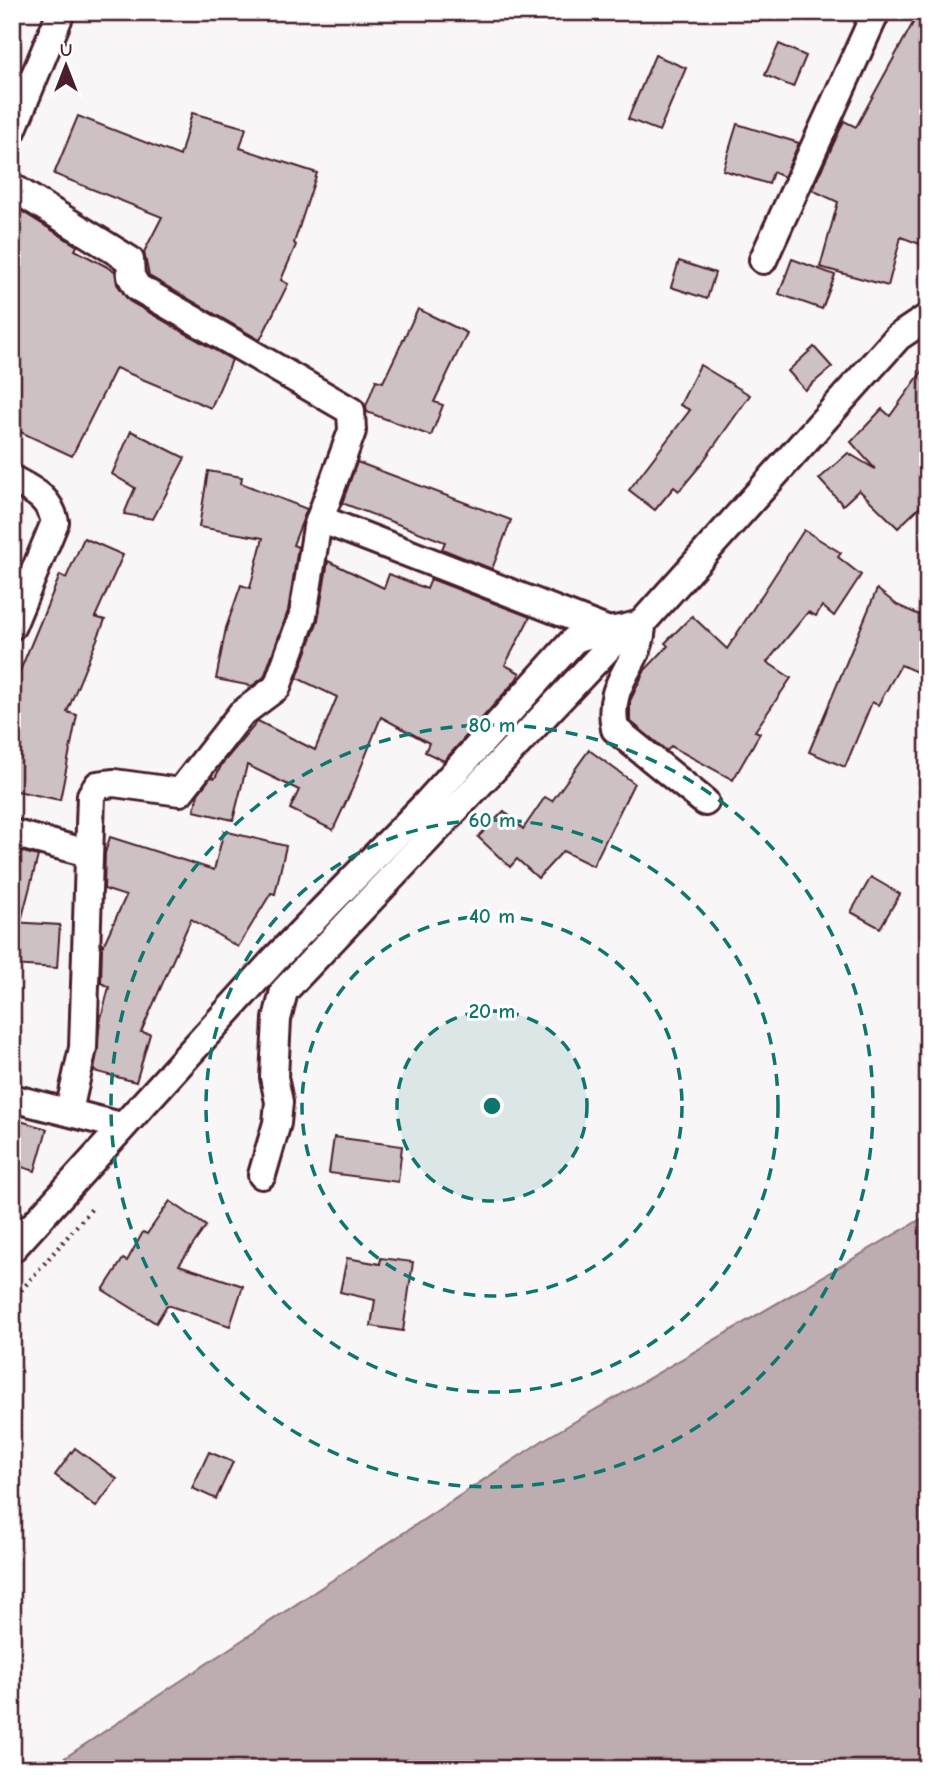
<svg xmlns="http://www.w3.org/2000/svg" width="940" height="1781" viewBox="0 0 940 1781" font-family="'Comic Neue',sans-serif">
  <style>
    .water { fill: #bdadb0; stroke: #8f747b; stroke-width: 2 }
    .building { fill: #cdc1c4; stroke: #4a1f2b; stroke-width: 2 }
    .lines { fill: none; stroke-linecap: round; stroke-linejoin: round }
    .minor-casing { stroke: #4a1f2b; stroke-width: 32 }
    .path { stroke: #4a1f2b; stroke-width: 4.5; stroke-dasharray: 2 5; stroke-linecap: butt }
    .minor { stroke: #fff; stroke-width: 26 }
    .ring { fill: none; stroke: #0f766e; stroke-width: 3.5; stroke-dasharray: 12 9 }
    .centre { fill: #0f766e; stroke: #fff; stroke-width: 3.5 }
    .ring-label { font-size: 21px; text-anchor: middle; font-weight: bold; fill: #0f766e; stroke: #fff; stroke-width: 6; stroke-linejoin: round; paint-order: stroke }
  </style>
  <rect width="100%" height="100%" fill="#f8f6f7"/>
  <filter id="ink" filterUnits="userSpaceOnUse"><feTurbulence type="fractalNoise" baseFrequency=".0143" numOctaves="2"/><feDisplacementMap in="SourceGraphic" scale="14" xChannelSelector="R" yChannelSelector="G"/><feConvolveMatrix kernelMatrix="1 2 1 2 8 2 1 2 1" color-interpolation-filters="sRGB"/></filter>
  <g filter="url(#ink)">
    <polygon class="water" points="928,1215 928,1769 48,1769 545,1439"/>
    <g class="building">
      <polygon points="919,12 928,12 928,247 901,237 888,286 820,267 838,202 812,190 844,121 856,127"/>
      <polygon points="779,44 806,56 793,87 765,75"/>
      <polygon points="655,55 686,68 659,131 628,119"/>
      <polygon points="192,113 246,128 240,148 317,173 294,243 296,245 281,280 288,284 260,340 149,276 144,252 162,217 54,174 78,116 180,156"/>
      <polygon points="737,124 799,143 784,177 773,172 769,184 723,170"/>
      <polygon points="18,209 77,246 75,250 115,271 117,284 129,301 232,360 211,408 116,368 72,456 12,428 12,220"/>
      <polygon points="792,259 835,275 822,309 779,294"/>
      <polygon points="679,261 715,273 707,299 671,287"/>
      <polygon points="418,309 467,333 434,402 443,405 431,436 367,412 366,406 376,380 383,382"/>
      <polygon points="814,347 832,367 805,390 788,371"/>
      <polygon points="928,363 928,499 898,528 859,490 843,505 819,479 848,453 875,469 851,442 882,409 890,416"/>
      <polygon points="700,365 750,395 700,466 679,491 674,487 655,510 629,490 690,410 680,405"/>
      <polygon points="131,431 185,458 153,519 124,514 135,488 112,474"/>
      <polygon points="357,462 511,520 492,569 442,549 445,542 342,503"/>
      <polygon points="208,471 242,477 241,483 307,509 293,545 298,547 288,611 264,677 252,686 216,679 226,628 241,585 250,588 263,538 199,527"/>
      <polygon points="804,530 841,553 838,557 861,575 834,616 822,606 816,616 808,612 767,662 791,678 755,731 760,733 733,780 671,746 667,751 630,721 630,701 645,670 668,646 665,643 692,616 727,649"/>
      <polygon points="84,538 123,555 95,617 105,620 67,712 77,715 60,800 12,790 12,690 60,575 66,578"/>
      <polygon points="328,561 384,588 389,574 427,589 431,579 530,617 505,665 520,673 516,680 444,761 425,752 429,743 381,717 354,785 333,830 290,809 299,790 247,765 233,820 194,811 198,794 211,777 215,778 222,764 258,721 315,750 337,697 297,678 318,620"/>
      <polygon points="877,589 897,605 928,619 928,677 901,665 878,705 872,702 845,767 809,752"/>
      <polygon points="589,750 634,783 593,866 563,851 538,878 517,859 510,867 478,837 504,811 523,829 545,797 552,801"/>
      <polygon points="224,831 286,846 275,894 271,893 238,947 191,919 141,1032 150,1034 136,1082 94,1071 100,1022 109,987 101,983 102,948 126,896 104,889 105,853 110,837 214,870"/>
      <polygon points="12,849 38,856 21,921 12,919"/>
      <polygon points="871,877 900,894 880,928 851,912"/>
      <polygon points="12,922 60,925 57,968 12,965"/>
      <polygon points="17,1120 47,1129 35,1171 12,1164 12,1135"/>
      <polygon points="334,1137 402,1146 398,1182 329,1173"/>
      <polygon points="170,1201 206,1226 179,1265 243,1286 230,1326 167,1305 156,1323 103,1290 123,1259 127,1261 143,1232 147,1234"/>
      <polygon points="347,1258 380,1264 381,1258 413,1262 403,1331 371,1326 375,1300 340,1292"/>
      <polygon points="75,1448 117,1479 96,1507 55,1475"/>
      <polygon points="209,1452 233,1462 216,1499 192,1488"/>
    </g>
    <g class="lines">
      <defs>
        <g id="minor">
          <polyline points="12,131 61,12"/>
          <polyline points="12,187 130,260 131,276 137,287 351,411 352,431 317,527 303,615 277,687 241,714 180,792 114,783 98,785 91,795 83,1048 69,1111"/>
          <polyline points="763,260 876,12"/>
          <path d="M 12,479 C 34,491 49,497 55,522 L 12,626"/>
          <polyline points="320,519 609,631"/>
          <path d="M 642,623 C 642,666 605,679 615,729 L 705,802"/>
          <polyline points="12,833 88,853"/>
          <polyline points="12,1098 121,1126"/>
          <polyline points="262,1175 277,1123 279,1102 274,1077 277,1019 284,991 625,630"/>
          <path d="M 12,1249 L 275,959 L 425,805 L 574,640 C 595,629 619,633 642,623 L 898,337 L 928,317"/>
        </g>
      </defs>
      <use href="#minor" class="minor-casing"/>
      <polyline class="path" points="12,1301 94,1206"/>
      <use href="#minor" class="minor"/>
    </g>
  </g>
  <circle cx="492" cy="1106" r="95" fill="#0f766e" fill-opacity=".12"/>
  <g class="ring">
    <circle cx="492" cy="1106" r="95"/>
    <circle cx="492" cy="1106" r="190"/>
    <circle cx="492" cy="1106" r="286"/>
    <circle cx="492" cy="1106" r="381"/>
  </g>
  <circle cx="492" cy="1106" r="10" class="centre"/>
  <g class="ring-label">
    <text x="492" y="732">80 m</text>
    <text x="492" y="827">60 m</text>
    <text x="492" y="923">40 m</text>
    <text x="492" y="1018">20 m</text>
  </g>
  <rect width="940" height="1781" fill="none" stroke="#fff" stroke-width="42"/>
  <rect x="21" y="21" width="898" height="1739" fill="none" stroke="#4a1f2b" stroke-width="2.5" filter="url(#ink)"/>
  <g transform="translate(66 66)" stroke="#ffffff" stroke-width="5" paint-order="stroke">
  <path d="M0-5L12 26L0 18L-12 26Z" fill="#4a1f2b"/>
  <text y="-10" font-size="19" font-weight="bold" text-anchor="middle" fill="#4a1f2b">U</text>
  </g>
</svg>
